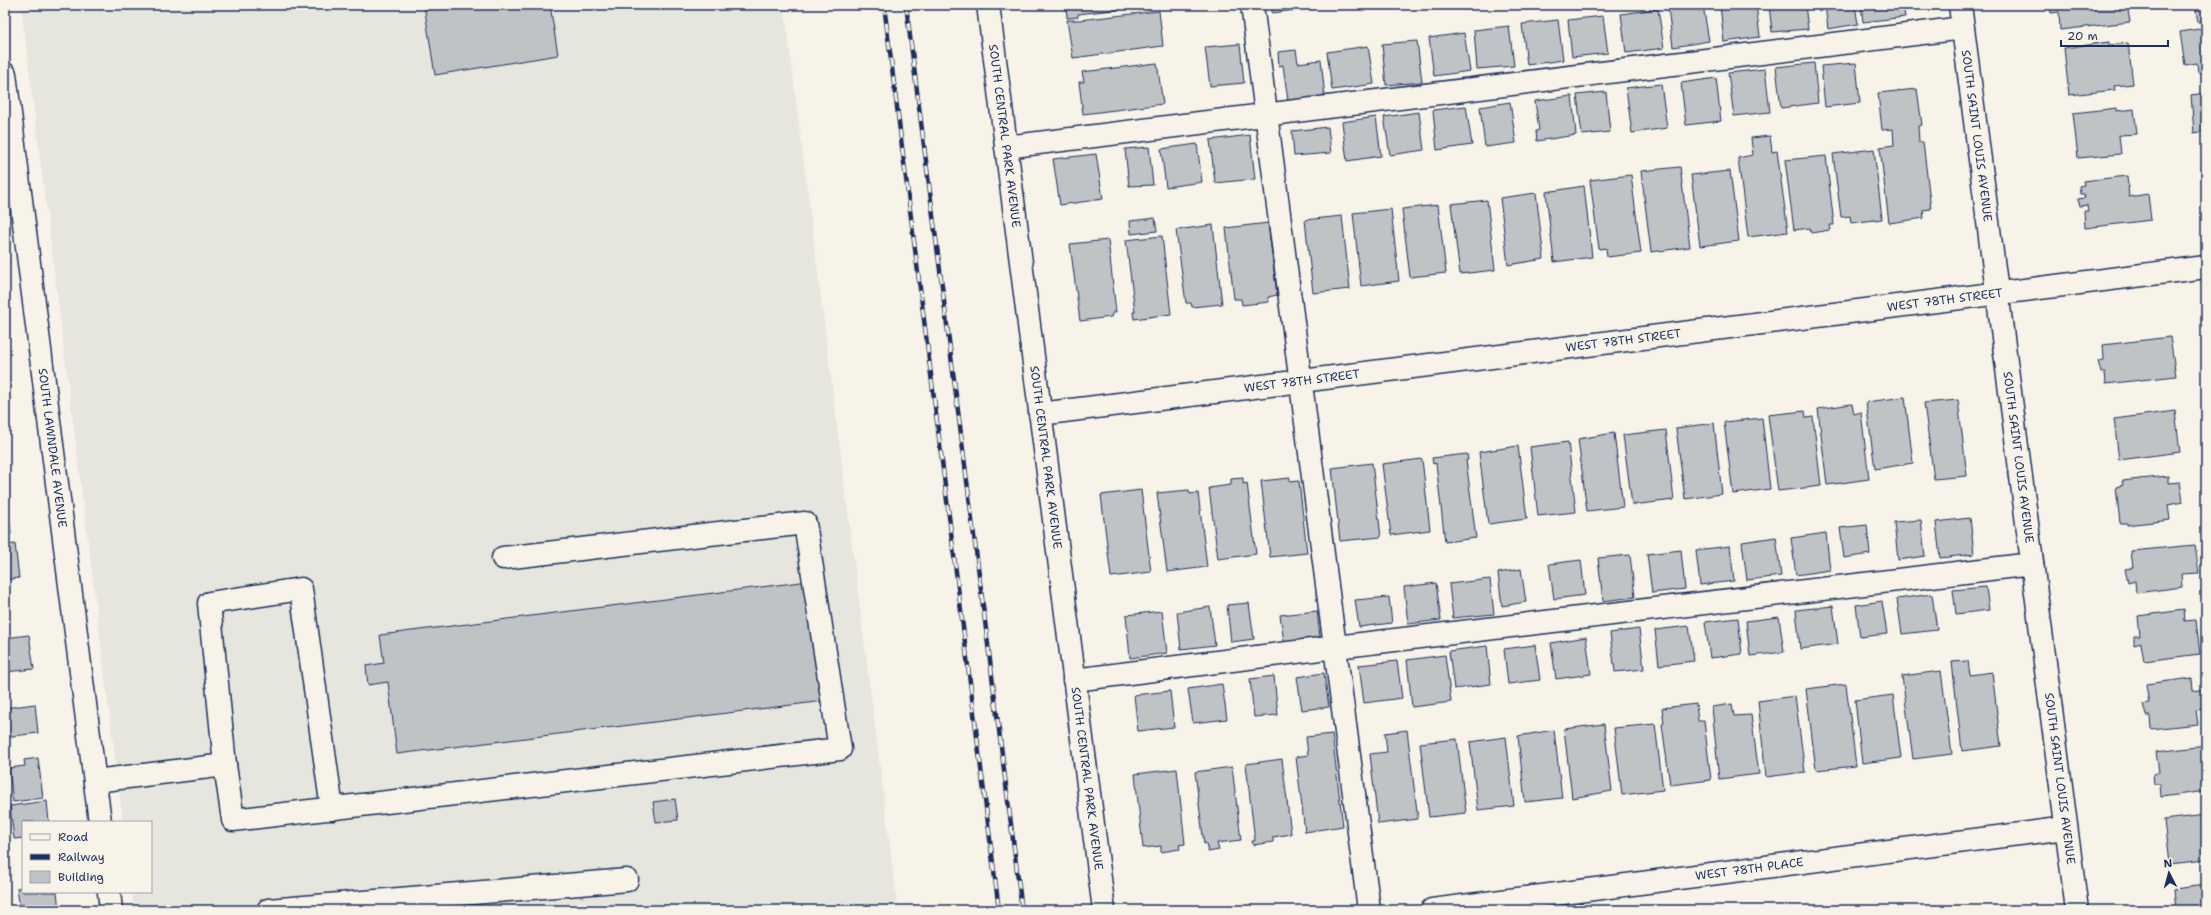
<svg xmlns="http://www.w3.org/2000/svg" width="2211" height="915" viewBox="0 0 2211 915" font-family="'Shantell Sans',sans-serif">
  <style>
    .built { fill: #e6e5de }
    .building { fill: #c0c3c5; stroke: #1b2f5e }
    .lines { fill: none; stroke-linecap: round; stroke-linejoin: round }
    .minor-casing { stroke: #1b2f5e; stroke-width: 25 }
    .minor { stroke: #f7f3e8; stroke-width: 22 }
    .rail-casing { stroke: #1b2f5e; stroke-width: 4.5 }
    .rail { stroke: #f7f3e8; stroke-width: 3; stroke-dasharray: 9; stroke-linecap: butt }
    .labels { text-anchor: middle; dominant-baseline: central; stroke-width: 3.5; stroke-linejoin: round; paint-order: stroke }
    .street-label { font-size: 12px; fill: #1b2f5e; stroke: #f7f3e8 }
  </style>
  <rect width="100%" height="100%" fill="#f7f3e8"/>
  <filter id="ink" filterUnits="userSpaceOnUse"><feTurbulence type="fractalNoise" baseFrequency=".025" numOctaves="2"/><feDisplacementMap in="SourceGraphic" scale="8" xChannelSelector="R" yChannelSelector="G"/><feConvolveMatrix kernelMatrix="1 2 1 2 8 2 1 2 1" color-interpolation-filters="sRGB"/></filter>
  <g filter="url(#ink)">
    <polygon class="built" points="21,5 784,5 898,910 134,910 132,892 151,892 151,822 123,822"/>
    <g class="building">
      <polygon points="424,5 550,5 558,55 435,75"/>
      <polygon points="1066,5 1157,5 1078,14 1078,17 1067,18"/>
      <polygon points="1272,5 1311,5 1311,8 1272,13"/>
      <polygon points="1687,5 1703,5 1709,41 1673,47 1668,8"/>
      <polygon points="1720,5 1756,5 1760,37 1724,42"/>
      <polygon points="1769,5 1805,5 1808,29 1772,32"/>
      <polygon points="1825,5 1855,5 1858,24 1828,29"/>
      <polygon points="1861,5 1903,5 1905,17 1863,22"/>
      <polygon points="2050,5 2127,5 2130,22 2060,30 2059,12 2051,13"/>
      <polygon points="2195,5 2206,5 2206,21 2198,22"/>
      <polygon points="1658,9 1664,48 1626,53 1621,14"/>
      <polygon points="1159,11 1163,46 1073,58 1067,20 1079,20"/>
      <polygon points="1603,16 1608,53 1572,57 1568,20"/>
      <polygon points="1558,20 1563,60 1527,65 1522,24"/>
      <polygon points="1509,26 1514,66 1477,69 1474,30"/>
      <polygon points="2206,28 2206,72 2198,73 2197,63 2185,65 2180,32"/>
      <polygon points="1464,33 1470,71 1434,76 1429,38"/>
      <polygon points="1417,41 1422,82 1386,85 1382,44"/>
      <polygon points="2109,42 2109,45 2128,43 2133,84 2114,86 2115,90 2069,95 2064,48"/>
      <polygon points="1240,44 1244,83 1210,86 1205,47"/>
      <polygon points="1368,46 1374,84 1332,90 1327,52"/>
      <polygon points="1296,50 1298,63 1321,60 1325,97 1288,101 1283,65 1279,66 1278,52"/>
      <polygon points="1157,63 1163,104 1083,114 1079,82 1084,82 1082,72"/>
      <polygon points="1814,63 1818,103 1781,108 1776,67"/>
      <polygon points="1856,63 1860,103 1825,107 1821,66"/>
      <polygon points="1765,69 1770,112 1734,116 1728,73"/>
      <polygon points="1716,78 1721,121 1686,125 1681,83"/>
      <polygon points="1661,84 1667,128 1632,133 1626,88"/>
      <polygon points="1917,89 1922,125 1918,126 1919,142 1923,142 1931,209 1923,210 1924,218 1889,223 1880,147 1894,145 1893,129 1882,130 1878,93"/>
      <polygon points="1606,92 1610,132 1582,135 1577,95"/>
      <polygon points="2206,93 2206,131 2194,133 2191,95"/>
      <polygon points="1572,96 1576,135 1537,141 1536,131 1539,130 1535,101"/>
      <polygon points="1510,102 1516,143 1485,147 1480,107"/>
      <polygon points="1466,106 1472,145 1437,150 1433,110"/>
      <polygon points="2117,108 2117,111 2134,109 2137,134 2119,135 2121,154 2078,158 2073,113"/>
      <polygon points="1419,112 1424,150 1390,155 1384,117"/>
      <polygon points="1376,117 1381,156 1347,161 1342,122"/>
      <polygon points="1328,127 1331,153 1294,156 1292,131"/>
      <polygon points="1250,135 1255,179 1215,183 1210,140"/>
      <polygon points="1770,136 1772,152 1777,151 1788,232 1748,237 1738,158 1753,155 1751,138"/>
      <polygon points="1197,144 1202,182 1166,187 1161,149"/>
      <polygon points="1149,147 1153,185 1129,186 1125,149"/>
      <polygon points="1874,149 1882,219 1851,223 1850,216 1841,217 1833,154"/>
      <polygon points="1096,154 1103,199 1060,205 1053,159"/>
      <polygon points="1826,156 1834,225 1829,225 1830,230 1811,233 1810,228 1794,230 1785,160"/>
      <polygon points="1680,167 1690,247 1651,252 1641,171"/>
      <polygon points="1730,171 1739,241 1700,246 1691,175"/>
      <polygon points="1631,175 1641,253 1607,257 1606,248 1599,249 1590,180"/>
      <polygon points="2127,176 2129,197 2148,194 2151,220 2085,228 2084,211 2088,211 2087,205 2080,206 2078,199 2085,198 2084,194 2080,194 2079,186 2084,185 2083,181"/>
      <polygon points="1584,186 1592,257 1554,262 1546,192"/>
      <polygon points="1536,193 1544,259 1508,265 1500,198"/>
      <polygon points="1487,200 1495,270 1460,274 1451,204"/>
      <polygon points="1438,205 1446,273 1410,277 1402,209"/>
      <polygon points="1391,209 1399,281 1361,286 1353,213"/>
      <polygon points="1342,216 1350,289 1313,293 1305,220"/>
      <polygon points="1155,218 1157,231 1131,234 1130,221"/>
      <polygon points="1268,223 1277,295 1268,297 1269,302 1242,305 1241,299 1234,299 1226,228"/>
      <polygon points="1213,225 1222,304 1192,307 1191,303 1186,303 1176,230"/>
      <polygon points="1162,236 1171,314 1134,319 1133,312 1135,312 1126,240"/>
      <polygon points="1108,240 1116,312 1113,312 1111,317 1080,321 1070,244"/>
      <polygon points="2170,337 2176,376 2106,384 2105,372 2101,373 2098,361 2104,360 2103,345"/>
      <polygon points="1905,397 1913,463 1875,469 1866,402"/>
      <polygon points="1958,400 1967,476 1934,479 1924,403"/>
      <polygon points="1852,404 1854,414 1861,412 1869,479 1827,485 1818,409"/>
      <polygon points="1805,411 1806,418 1813,417 1821,486 1778,491 1768,415"/>
      <polygon points="2175,411 2180,452 2119,460 2114,419"/>
      <polygon points="1762,418 1770,489 1733,494 1724,422"/>
      <polygon points="1714,423 1722,494 1685,499 1676,428"/>
      <polygon points="1666,430 1674,500 1632,505 1623,435"/>
      <polygon points="1614,433 1623,507 1587,511 1578,439"/>
      <polygon points="1568,442 1576,512 1538,516 1530,447"/>
      <polygon points="1518,446 1527,519 1488,524 1479,452"/>
      <polygon points="1467,454 1468,460 1466,460 1476,538 1445,542 1436,463 1433,464 1432,458"/>
      <polygon points="1422,459 1430,530 1391,535 1382,464"/>
      <polygon points="1372,463 1381,537 1340,541 1332,468"/>
      <polygon points="2168,476 2168,483 2180,482 2183,502 2168,505 2170,520 2127,525 2127,523 2120,523 2116,487 2123,485 2122,481"/>
      <polygon points="1243,478 1243,484 1247,483 1256,554 1218,559 1209,488 1231,485 1231,479"/>
      <polygon points="1290,478 1290,482 1299,481 1307,553 1270,557 1261,481"/>
      <polygon points="1141,490 1151,572 1111,577 1101,495"/>
      <polygon points="1189,490 1190,494 1198,493 1207,567 1167,572 1157,493"/>
      <polygon points="5,502 7,502 11,534 5,535"/>
      <polygon points="1970,518 1974,554 1940,558 1936,522"/>
      <polygon points="1921,520 1925,556 1898,560 1894,522"/>
      <polygon points="1867,525 1870,554 1844,558 1840,528"/>
      <polygon points="1826,533 1830,570 1796,575 1791,538"/>
      <polygon points="1776,537 1781,576 1747,580 1742,542"/>
      <polygon points="15,544 19,578 5,580 5,545"/>
      <polygon points="2195,545 2199,573 2181,574 2182,587 2136,593 2135,581 2128,583 2125,569 2133,568 2131,551"/>
      <polygon points="1730,546 1734,581 1700,585 1696,550"/>
      <polygon points="1681,550 1685,589 1652,593 1647,554"/>
      <polygon points="1630,555 1635,597 1603,601 1598,558"/>
      <polygon points="1581,560 1585,595 1554,599 1549,564"/>
      <polygon points="1521,569 1526,602 1502,606 1498,573"/>
      <polygon points="1490,579 1494,614 1453,618 1449,584"/>
      <polygon points="809,581 824,701 397,754 388,682 368,685 366,666 384,663 380,635"/>
      <polygon points="1436,583 1441,620 1408,624 1404,587"/>
      <polygon points="1986,587 1989,610 1956,614 1953,590"/>
      <polygon points="1932,594 1937,630 1902,634 1897,599"/>
      <polygon points="1389,597 1392,623 1359,627 1355,600"/>
      <polygon points="1882,601 1887,634 1860,637 1856,605"/>
      <polygon points="1249,603 1254,639 1231,642 1227,605"/>
      <polygon points="1833,606 1838,644 1800,649 1796,610"/>
      <polygon points="1210,607 1215,645 1181,649 1177,612"/>
      <polygon points="2184,610 2185,621 2196,620 2200,654 2144,661 2141,643 2134,645 2134,636 2140,636 2138,616"/>
      <polygon points="1162,611 1167,653 1130,658 1126,615"/>
      <polygon points="1317,611 1320,637 1284,642 1280,615"/>
      <polygon points="1779,617 1784,652 1750,656 1746,621"/>
      <polygon points="1738,618 1742,654 1710,658 1705,622"/>
      <polygon points="1689,626 1694,661 1659,665 1655,630"/>
      <polygon points="1639,629 1644,669 1615,672 1610,633"/>
      <polygon points="29,635 34,669 5,672 5,638"/>
      <polygon points="1586,637 1591,674 1556,679 1551,643"/>
      <polygon points="1535,645 1540,680 1508,684 1504,649"/>
      <polygon points="1487,646 1491,684 1454,689 1449,651"/>
      <polygon points="1445,655 1451,702 1412,707 1407,660"/>
      <polygon points="1397,661 1402,698 1364,703 1359,665"/>
      <polygon points="1968,661 1970,675 1992,672 2001,746 1962,751 1952,662"/>
      <polygon points="1941,671 1952,754 1913,759 1902,676"/>
      <polygon points="1324,673 1329,707 1302,710 1297,677"/>
      <polygon points="1274,676 1278,715 1254,717 1250,679"/>
      <polygon points="2192,678 2193,691 2206,689 2206,709 2196,710 2198,724 2151,729 2150,716 2146,716 2143,704 2149,703 2146,684"/>
      <polygon points="1222,684 1227,719 1193,723 1188,689"/>
      <polygon points="1846,684 1856,766 1816,770 1806,689"/>
      <polygon points="1170,691 1174,727 1138,731 1134,695"/>
      <polygon points="1893,695 1901,758 1862,763 1855,700"/>
      <polygon points="1795,696 1805,772 1766,777 1758,701"/>
      <polygon points="35,704 38,733 5,737 5,708"/>
      <polygon points="1696,704 1698,721 1704,721 1711,780 1670,785 1662,724 1664,723 1662,708"/>
      <polygon points="1732,704 1734,716 1751,715 1759,774 1719,779 1712,707"/>
      <polygon points="1604,724 1612,791 1572,798 1564,729"/>
      <polygon points="1655,724 1663,790 1622,795 1614,728"/>
      <polygon points="1407,730 1418,819 1378,824 1370,754 1387,752 1385,733"/>
      <polygon points="1554,730 1562,798 1525,802 1518,736"/>
      <polygon points="1332,734 1343,826 1305,832 1296,757 1308,755 1306,737"/>
      <polygon points="1506,737 1514,806 1478,810 1470,742"/>
      <polygon points="1457,739 1466,813 1429,817 1420,743"/>
      <polygon points="2206,746 2206,791 2161,797 2160,784 2154,784 2153,774 2159,772 2156,752"/>
      <polygon points="38,758 43,798 13,802 9,768 25,766 24,760"/>
      <polygon points="1282,759 1291,834 1273,837 1273,842 1253,845 1252,841 1255,841 1246,764"/>
      <polygon points="1232,767 1241,840 1217,843 1219,850 1208,852 1206,843 1204,844 1195,772"/>
      <polygon points="1177,769 1185,844 1179,845 1180,849 1161,852 1161,846 1143,848 1135,774"/>
      <polygon points="675,799 678,820 656,822 653,802"/>
      <polygon points="47,801 49,822 23,822 23,838 14,839 10,806"/>
      <polygon points="2206,815 2206,860 2169,864 2164,820"/>
      <polygon points="2206,885 2206,910 2176,910 2174,889"/>
      <polygon points="23,887 23,892 57,892 59,910 20,910 17,888"/>
    </g>
    <g class="lines">
      <defs>
        <g id="minor">
          <path id="s1" d="M 988,5 L 1104,910"/>
          <polyline points="1252,5 1369,910"/>
          <path id="s2" d="M 1960,5 L 2077,910"/>
          <path id="s3" d="M 5,74 L 100,822"/>
          <polyline points="1006,147 1963,28"/>
          <path id="s4" d="M 1040,414 L 2206,267"/>
          <polyline points="1074,680 1336,647 2032,564"/>
          <polyline points="225,765 209,603 301,589 332,809"/>
          <polyline points="95,781 225,765 233,820 840,749 805,523 503,558"/>
          <polyline points="109,892 111,910"/>
          <polyline points="268,910 627,880"/>
          <path id="s5" d="M 1432,910 L 2066,828"/>
        </g>
      </defs>
      <use href="#minor" class="minor-casing"/>
      <use href="#minor" class="minor"/>
      <defs>
        <g id="rail">
          <polyline points="884,5 999,910"/>
          <polyline points="906,5 1022,910"/>
        </g>
      </defs>
      <use href="#rail" class="rail-casing"/>
      <use href="#rail" class="rail"/>
    </g>
  </g>
  <g class="labels">
    <g class="street-label">
      <text stroke="none"><textPath href="#s1" startOffset="132">SOUTH CENTRAL PARK AVENUE</textPath></text>
      <text stroke="none"><textPath href="#s2" startOffset="132">SOUTH SAINT LOUIS AVENUE</textPath></text>
      <text stroke="none"><textPath href="#s4" startOffset="912">WEST 78TH STREET</textPath></text>
      <text stroke="none"><textPath href="#s4" startOffset="588">WEST 78TH STREET</textPath></text>
      <text stroke="none"><textPath href="#s4" startOffset="264">WEST 78TH STREET</textPath></text>
      <text stroke="none"><textPath href="#s3" startOffset="377">SOUTH LAWNDALE AVENUE</textPath></text>
      <text stroke="none"><textPath href="#s2" startOffset="456">SOUTH SAINT LOUIS AVENUE</textPath></text>
      <text stroke="none"><textPath href="#s1" startOffset="456">SOUTH CENTRAL PARK AVENUE</textPath></text>
      <text stroke="none"><textPath href="#s1" startOffset="780">SOUTH CENTRAL PARK AVENUE</textPath></text>
      <text stroke="none"><textPath href="#s2" startOffset="780">SOUTH SAINT LOUIS AVENUE</textPath></text>
      <text stroke="none"><textPath href="#s5" startOffset="320">WEST 78TH PLACE</textPath></text>
    </g>
  </g>
  <rect width="2211" height="915" fill="none" stroke="#f7f3e8" stroke-width="20"/>
  <rect x="10" y="10" width="2191" height="895" fill="none" stroke="#1b2f5e" stroke-width="1.5" filter="url(#ink)"/>
  <rect x="22" y="821" width="130" height="72" fill="#f7f3e8" stroke="#9fa5b1"/>
  <rect x="30" y="834" width="20" height="6" fill="#f7f3e8" stroke="#9fa5b1"/>
  <text x="58" y="841" font-size="12" fill="#1b2f5e">Road</text>
  <rect x="30" y="854" width="20" height="6" fill="#1b2f5e" stroke="#9fa5b1"/>
  <text x="58" y="861" font-size="12" fill="#1b2f5e">Railway</text>
  <rect x="30" y="871" width="20" height="12" fill="#c0c3c5" stroke="#9fa5b1"/>
  <text x="58" y="881" font-size="12" fill="#1b2f5e">Building</text>
  <g transform="translate(2169 873) rotate(354)" stroke="#f7f3e8" stroke-width="3" paint-order="stroke">
  <path d="M0-3L7 15L0 10L-7 15Z" fill="#1b2f5e"/>
  <text y="-6" font-size="11" font-weight="bold" text-anchor="middle" fill="#1b2f5e">N</text>
  </g>
  <path d="M2061 40v6h107v-6" fill="none" stroke="#1b2f5e" stroke-width="2"/>
  <text x="2067" y="40" font-size="12" fill="#1b2f5e" stroke="#f7f3e8" stroke-width="3" paint-order="stroke">20 m</text>
</svg>
